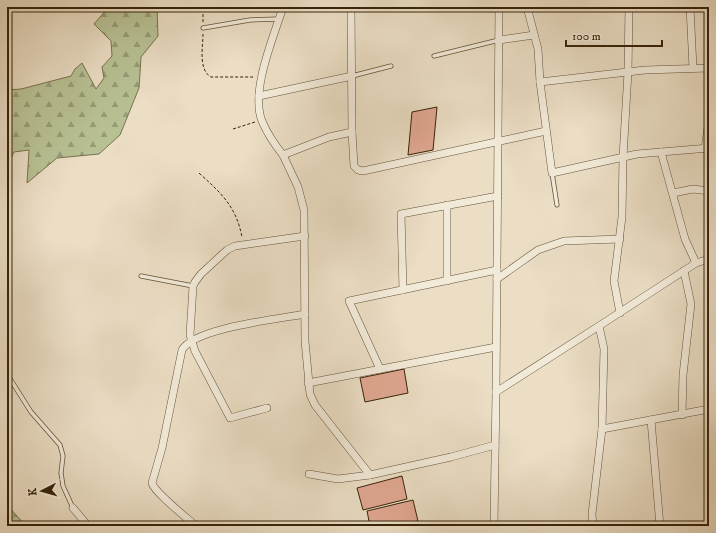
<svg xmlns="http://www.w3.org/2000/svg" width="716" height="533" viewBox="0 0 716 533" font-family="'IM FELL DW Pica',serif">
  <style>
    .forest { fill: url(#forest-firs); stroke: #78724e }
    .building { fill: #e0a791; stroke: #372308 }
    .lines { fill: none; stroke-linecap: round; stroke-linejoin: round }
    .lane-casing { stroke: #645237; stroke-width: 5 }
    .street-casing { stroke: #645237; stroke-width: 8 }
    .path { stroke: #372308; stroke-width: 1; stroke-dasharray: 3 2; stroke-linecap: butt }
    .lane { stroke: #f2ead9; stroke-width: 3.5 }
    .street { stroke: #f2ead9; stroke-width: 7 }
  </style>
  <defs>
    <pattern id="forest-firs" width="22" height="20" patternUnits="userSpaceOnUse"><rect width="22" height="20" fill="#b8c194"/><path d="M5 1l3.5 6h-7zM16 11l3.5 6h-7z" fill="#969c77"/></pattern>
  </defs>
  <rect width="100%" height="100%" fill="#ebdec5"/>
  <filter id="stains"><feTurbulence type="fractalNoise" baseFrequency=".005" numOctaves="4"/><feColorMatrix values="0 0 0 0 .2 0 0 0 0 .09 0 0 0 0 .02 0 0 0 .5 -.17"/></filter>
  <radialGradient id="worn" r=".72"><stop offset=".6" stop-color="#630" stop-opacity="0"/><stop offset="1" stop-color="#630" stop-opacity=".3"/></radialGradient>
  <g class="forest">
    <polygon points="113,7 157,7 158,36 141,57 139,88 120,135 99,154 57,158 27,183 29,150 14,152 7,167 7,90 21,89 71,76 75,69 82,63 96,89 104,78 102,67 112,56 111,41 94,24 107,9"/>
    <polygon points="7,505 26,526 7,526"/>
  </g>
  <g class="building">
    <polygon points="437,107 433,150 408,155 412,112"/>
    <polygon points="404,369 408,393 365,402 360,378"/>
    <polygon points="402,476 407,499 363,510 357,488"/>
    <polygon points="413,500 418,521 400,526 370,526 367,511"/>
  </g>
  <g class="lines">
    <defs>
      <g id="lane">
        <polyline points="203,28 250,20 279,19"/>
        <polyline points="434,56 499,40"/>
        <polyline points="352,76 391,66"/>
        <polyline points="552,173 557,205"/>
        <polyline points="141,276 193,286"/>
        <polyline points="7,374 31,412 60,445 63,456 61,473 63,486 73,508"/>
      </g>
      <g id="street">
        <path d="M 283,7 C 274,36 250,91 262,121 C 267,133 275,145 283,155 L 329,137 L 352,132 L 351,7"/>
        <polyline points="499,7 496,392 599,326"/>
        <polyline points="527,7 538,49 540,82"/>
        <polyline points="690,7 693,68"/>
        <polyline points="7,9 9,7"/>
        <polyline points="499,40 534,35"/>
        <polyline points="709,68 645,70 540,82 552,173 637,154 709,148"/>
        <polyline points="259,96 352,76"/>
        <polyline points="352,132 354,166 358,170 363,171 546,131"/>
        <polyline points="705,149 709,119"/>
        <polyline points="661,152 685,239 696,263 709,259"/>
        <polyline points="283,155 298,187 304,210 305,341 310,394 315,405 370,475 451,457 495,445"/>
        <polyline points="673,193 693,189 709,191"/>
        <polyline points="696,263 599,326 604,349 602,429 709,409"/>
        <polyline points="497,279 538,250 564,241 620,239"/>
        <polyline points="447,281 447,205"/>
        <polyline points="403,290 401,214 498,196"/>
        <polyline points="620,313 614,281 622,217 623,157 628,72 629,7"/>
        <polyline points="380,369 349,301 497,270"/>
        <polyline points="308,383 496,347"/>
        <polyline points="267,408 230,418 195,351 190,335 193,286 195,282 201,274 227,250 235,246 305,236"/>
        <polyline points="682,415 683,375 691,304 684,271"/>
        <polyline points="651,420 660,526"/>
        <polyline points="309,474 338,479 370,475"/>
        <polyline points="73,508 88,526"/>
        <path d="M 196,526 C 186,517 155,493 152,483 L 162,448 L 182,350 C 194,328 278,319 305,314"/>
        <polyline points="494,526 496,392"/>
        <polyline points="593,526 592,514 602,429"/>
      </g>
    </defs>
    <use href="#lane" class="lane-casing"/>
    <use href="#street" class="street-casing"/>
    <g class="path">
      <polyline points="203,22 203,7"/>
      <path d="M 203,34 C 203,46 198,70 211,77 L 255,77"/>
      <polyline points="233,129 255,122"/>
      <path d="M 199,173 C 221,193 236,206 242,237"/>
    </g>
    <use href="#lane" class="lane"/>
    <use href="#street" class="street"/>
  </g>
  <rect width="716" height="533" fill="none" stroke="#ebdec5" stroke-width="24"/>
  <rect x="8" y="8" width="700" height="517" fill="none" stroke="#372308" stroke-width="2"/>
  <rect x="12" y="12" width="692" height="509" fill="none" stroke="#372308"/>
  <g transform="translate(42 491) rotate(264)" stroke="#f2ead9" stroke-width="3" paint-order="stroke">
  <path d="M0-3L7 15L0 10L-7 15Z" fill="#372308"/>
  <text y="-6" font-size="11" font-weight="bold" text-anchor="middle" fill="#372308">K</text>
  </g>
  <path d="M566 40v6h96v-6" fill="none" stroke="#372308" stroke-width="2"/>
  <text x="572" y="40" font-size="12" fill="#372308" stroke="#f2ead9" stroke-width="3" paint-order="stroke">100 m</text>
  <rect width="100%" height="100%" filter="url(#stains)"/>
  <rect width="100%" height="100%" fill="url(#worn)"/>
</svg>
